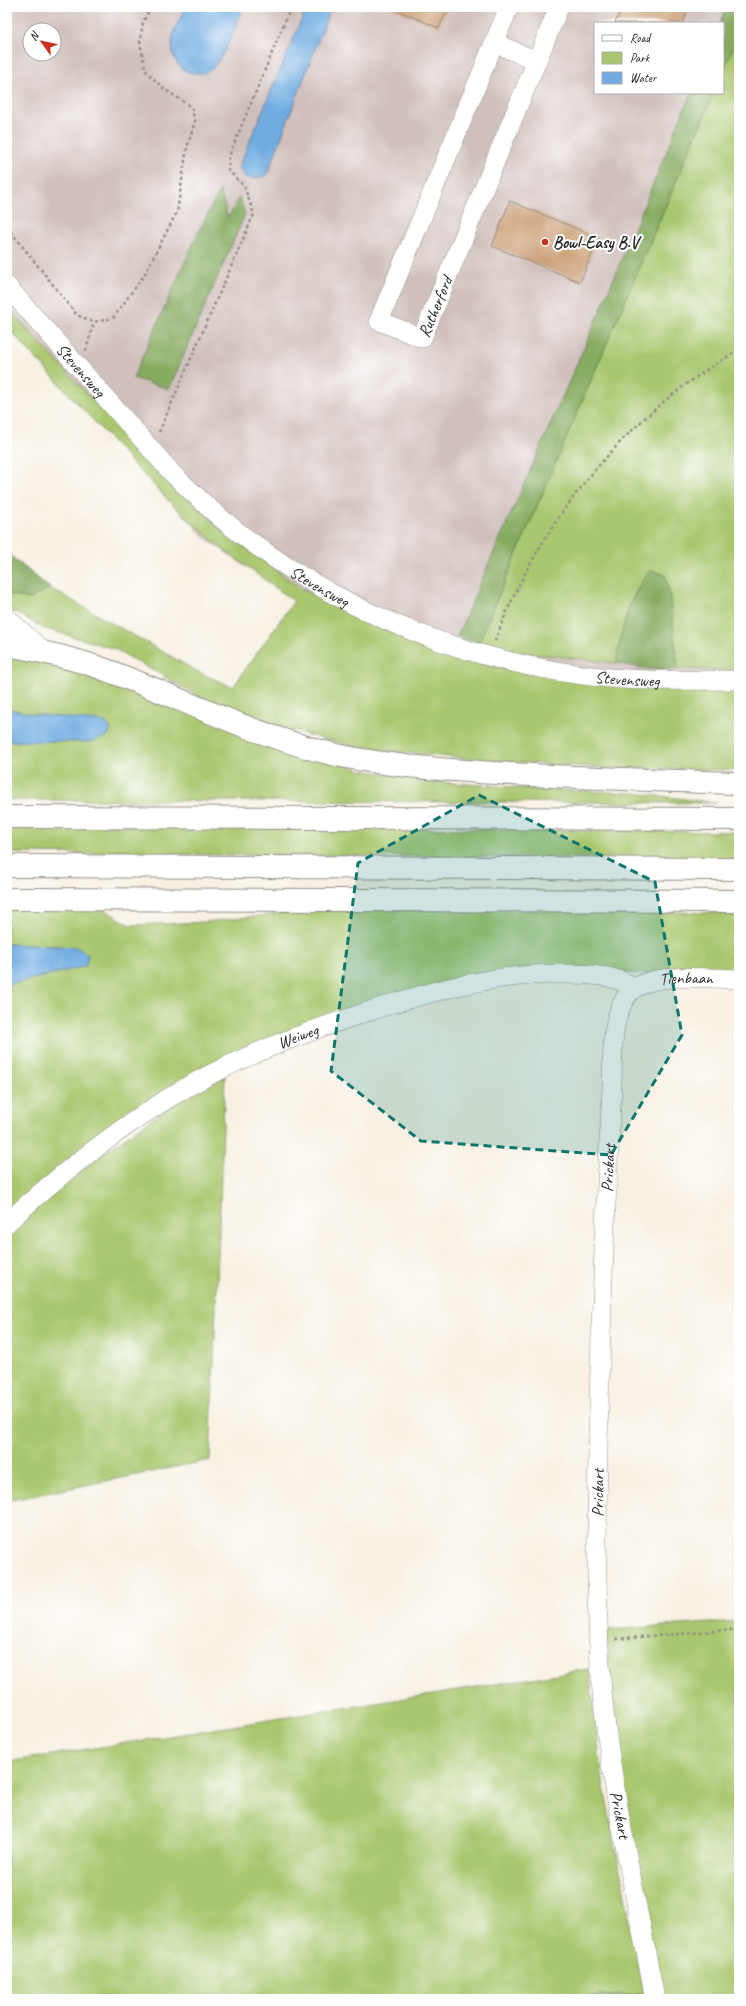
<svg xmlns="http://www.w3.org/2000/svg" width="746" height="2006" viewBox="0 0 746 2006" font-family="Caveat,sans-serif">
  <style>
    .industrial { fill: #d0c0bc; fill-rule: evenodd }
    .green { fill: #a9c76e; stroke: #6a794c }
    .forest { fill: #86ac61; stroke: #586c46 }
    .water { fill: #70ace1; stroke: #4e6c86 }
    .building { fill: #cda37c }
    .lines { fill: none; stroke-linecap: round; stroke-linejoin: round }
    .minor-casing { stroke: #928e87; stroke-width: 20 }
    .highway-casing { stroke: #928e87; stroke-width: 24 }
    .path { stroke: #928e87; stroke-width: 2.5; stroke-dasharray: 3 3; stroke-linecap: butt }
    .minor { stroke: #fff; stroke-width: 19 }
    .highway { stroke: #fff; stroke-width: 22 }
    .marked { fill: #0f766e; fill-opacity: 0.2; stroke: #0f766e; stroke-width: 3; stroke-dasharray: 8 5; stroke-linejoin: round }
    .poi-dot { fill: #c8321e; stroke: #fff; stroke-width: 1.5 }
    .labels { text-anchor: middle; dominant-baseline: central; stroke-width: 4; stroke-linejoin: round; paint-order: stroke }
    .poi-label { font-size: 17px; font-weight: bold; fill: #2b2b2b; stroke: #fff; text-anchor: start }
    .street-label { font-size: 17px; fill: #2b2b2b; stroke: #fff }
  </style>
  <rect width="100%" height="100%" fill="#fff"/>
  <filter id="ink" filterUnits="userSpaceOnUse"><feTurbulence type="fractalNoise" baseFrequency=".025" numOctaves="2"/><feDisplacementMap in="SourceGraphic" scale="8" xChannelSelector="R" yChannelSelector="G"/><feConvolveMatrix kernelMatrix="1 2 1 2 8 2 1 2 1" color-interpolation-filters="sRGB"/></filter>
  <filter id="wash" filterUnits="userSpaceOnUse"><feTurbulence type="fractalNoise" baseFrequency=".012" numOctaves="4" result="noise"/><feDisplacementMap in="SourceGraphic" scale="16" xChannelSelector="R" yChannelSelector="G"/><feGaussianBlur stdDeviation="0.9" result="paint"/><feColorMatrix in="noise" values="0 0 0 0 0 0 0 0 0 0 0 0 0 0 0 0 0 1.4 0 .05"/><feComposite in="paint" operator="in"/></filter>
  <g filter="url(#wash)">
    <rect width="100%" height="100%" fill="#f8f1e3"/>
    <path class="industrial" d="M 7,7 L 739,7 L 739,712 L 555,698 L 305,608 L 204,538 L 7,319 ZM 595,23 L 723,23 L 723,93 L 595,93 ZM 30,30 L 54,30 L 54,54 L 30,54 Z"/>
    <g class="green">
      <path d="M 739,34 L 739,670 L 678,669 L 669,591 L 665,575 L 651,570 C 626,600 623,626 616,663 L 521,652 L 488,647 L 478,644 L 714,93 L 723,93 L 723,71 Z"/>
      <polygon points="7,307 148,460 225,533 300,588 351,614 408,637 488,666 593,680 739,687 739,770 608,768 493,761 365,749 301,733 205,700 115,649 43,628 17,613 7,611 7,594 30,599 50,588 202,674 233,687 294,601 216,544 173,505 138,469 7,327"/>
      <polygon points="7,651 70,663 361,770 440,782 537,789 635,793 717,803 7,800 7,741 32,741 34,714 7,709"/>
      <polygon points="7,824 739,832 739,859 7,853"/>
      <polygon points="100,907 130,925 207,922 325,908 739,913 739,976 680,976 591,971 514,971 219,1064 7,1212 7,985 86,966 76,947 7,944 7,909"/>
      <path d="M 225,1076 L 210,1460 L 7,1501 L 7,1234 C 58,1189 111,1144 169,1108 C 187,1096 206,1087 225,1076 Z"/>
      <polygon points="739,1621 739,1999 660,1999 617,1776 606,1630"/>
      <polygon points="589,1669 603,1782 644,1994 549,1999 7,1999 7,1762"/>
    </g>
    <g class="forest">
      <polygon points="726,7 739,7 739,34 723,71 723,23 720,23"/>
      <polygon points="691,93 714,93 478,644 457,636 599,314"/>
      <polygon points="220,190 228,218 239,197 245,214 169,389 133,378 196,237"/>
      <polygon points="7,553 50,588 30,599 7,594"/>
      <path d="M 651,570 L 665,575 L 669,591 L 678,669 L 648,669 L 616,663 C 623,627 627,599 651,570 Z"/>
      <polygon points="644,1994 645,1999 549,1999"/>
    </g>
    <g class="water">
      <path d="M 187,7 L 243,7 C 236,24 226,55 213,68 C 208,73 199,74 193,73 C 173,70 168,46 175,28 C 178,21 183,14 187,7 Z"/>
      <polygon points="307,7 331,7 267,175 254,179 243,176 239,166"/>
      <polygon points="7,709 34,714 105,722 111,729 107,737 88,742 7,741"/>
      <polygon points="7,944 76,947 88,955 86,966 7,985"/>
    </g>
    <g id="blocks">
      <g class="building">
        <polygon points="389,7 448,7 439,28"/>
        <polygon points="622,7 689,7 683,23 615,23"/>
        <polygon points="510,201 599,238 580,282 492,246"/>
      </g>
    </g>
  </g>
  <g filter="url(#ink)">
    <use href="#blocks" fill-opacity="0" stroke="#928e87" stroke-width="1"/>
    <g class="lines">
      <defs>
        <g id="minor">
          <path id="s1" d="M 509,7 L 379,321 L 422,338 L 559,7"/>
          <polyline points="494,43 537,61"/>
          <path id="s2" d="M 7,286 L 172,473 C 197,497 222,521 250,541 C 352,617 475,664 601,677 C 647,682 693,680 739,680"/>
          <polyline points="7,618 44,652"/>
          <path id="s3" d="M 7,1223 C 56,1177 110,1135 167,1099 C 224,1063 288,1038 352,1017 C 419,994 488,974 560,974 C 577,974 596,974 612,978 C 620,980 628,984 635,987"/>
          <path id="s4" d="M 655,1999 C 636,1897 612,1795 602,1692 C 595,1611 597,1529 598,1448 C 600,1354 603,1259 608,1165 C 609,1138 611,1112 612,1086 C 613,1058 610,1021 626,997 C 644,969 709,979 739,979"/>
        </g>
        <g id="highway">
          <path d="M 7,645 C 40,651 74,658 106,670 C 182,698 252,735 332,754 C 385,766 440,769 494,773 C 575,778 657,780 739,783"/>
          <polyline points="7,817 739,819"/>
          <polyline points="7,866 739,869"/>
          <polyline points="7,899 739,901"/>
        </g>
      </defs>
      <use href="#minor" class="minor-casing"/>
      <use href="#highway" class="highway-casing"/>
      <g class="path">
        <polyline points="7,227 77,315 94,322 113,318 143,277 177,212 187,148 195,121 191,107 163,88 146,71 140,43 143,22 151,7"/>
        <polyline points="86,351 94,322"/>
        <polyline points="159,432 254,214 244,186 228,170 229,156 291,7"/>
        <path d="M 495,641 C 539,521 627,413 739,350"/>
        <polyline points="616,1639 739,1629"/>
      </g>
      <use href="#minor" class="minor"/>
      <use href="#highway" class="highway"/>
    </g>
  </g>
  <path class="marked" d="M 479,795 L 655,882 L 682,1035 L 611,1155 L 421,1141 L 331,1071 L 358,863 Z"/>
  <circle class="poi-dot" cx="545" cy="242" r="4"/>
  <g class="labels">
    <g class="poi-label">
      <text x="553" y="242">Bowl-Easy B.V</text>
    </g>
    <g class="street-label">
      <text stroke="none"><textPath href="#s1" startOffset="420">Rutherford</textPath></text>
      <text stroke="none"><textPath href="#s2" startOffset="112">Stevensweg</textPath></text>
      <text stroke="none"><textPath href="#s2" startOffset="436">Stevensweg</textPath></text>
      <text stroke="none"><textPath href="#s2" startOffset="760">Stevensweg</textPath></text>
      <text stroke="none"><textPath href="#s4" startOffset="1075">Tienbaan</textPath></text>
      <text stroke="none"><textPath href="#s3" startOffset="348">Weiweg</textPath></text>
      <text stroke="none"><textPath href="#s4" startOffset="836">Prickart</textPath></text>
      <text stroke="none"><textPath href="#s4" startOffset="511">Prickart</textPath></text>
      <text transform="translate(620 1815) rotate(79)">Prickart</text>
    </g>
  </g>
  <rect width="746" height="2006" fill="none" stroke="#fff" stroke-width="24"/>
  <rect x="594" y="22" width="130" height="72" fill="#ffffff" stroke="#aaaaaa"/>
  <rect x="602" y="35" width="20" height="6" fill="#ffffff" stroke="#aaaaaa"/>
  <text x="630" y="42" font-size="12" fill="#2b2b2b">Road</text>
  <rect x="602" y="52" width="20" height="12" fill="#a9c76e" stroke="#aaaaaa"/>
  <text x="630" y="62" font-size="12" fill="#2b2b2b">Park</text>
  <rect x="602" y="72" width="20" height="12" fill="#70ace1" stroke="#aaaaaa"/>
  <text x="630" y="82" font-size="12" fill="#2b2b2b">Water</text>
  <g transform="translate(42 42) rotate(303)"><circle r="19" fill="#ffffff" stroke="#aaaaaa"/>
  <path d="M0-3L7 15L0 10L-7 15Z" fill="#c8321e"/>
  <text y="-6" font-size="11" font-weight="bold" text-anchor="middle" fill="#2b2b2b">N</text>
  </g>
</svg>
